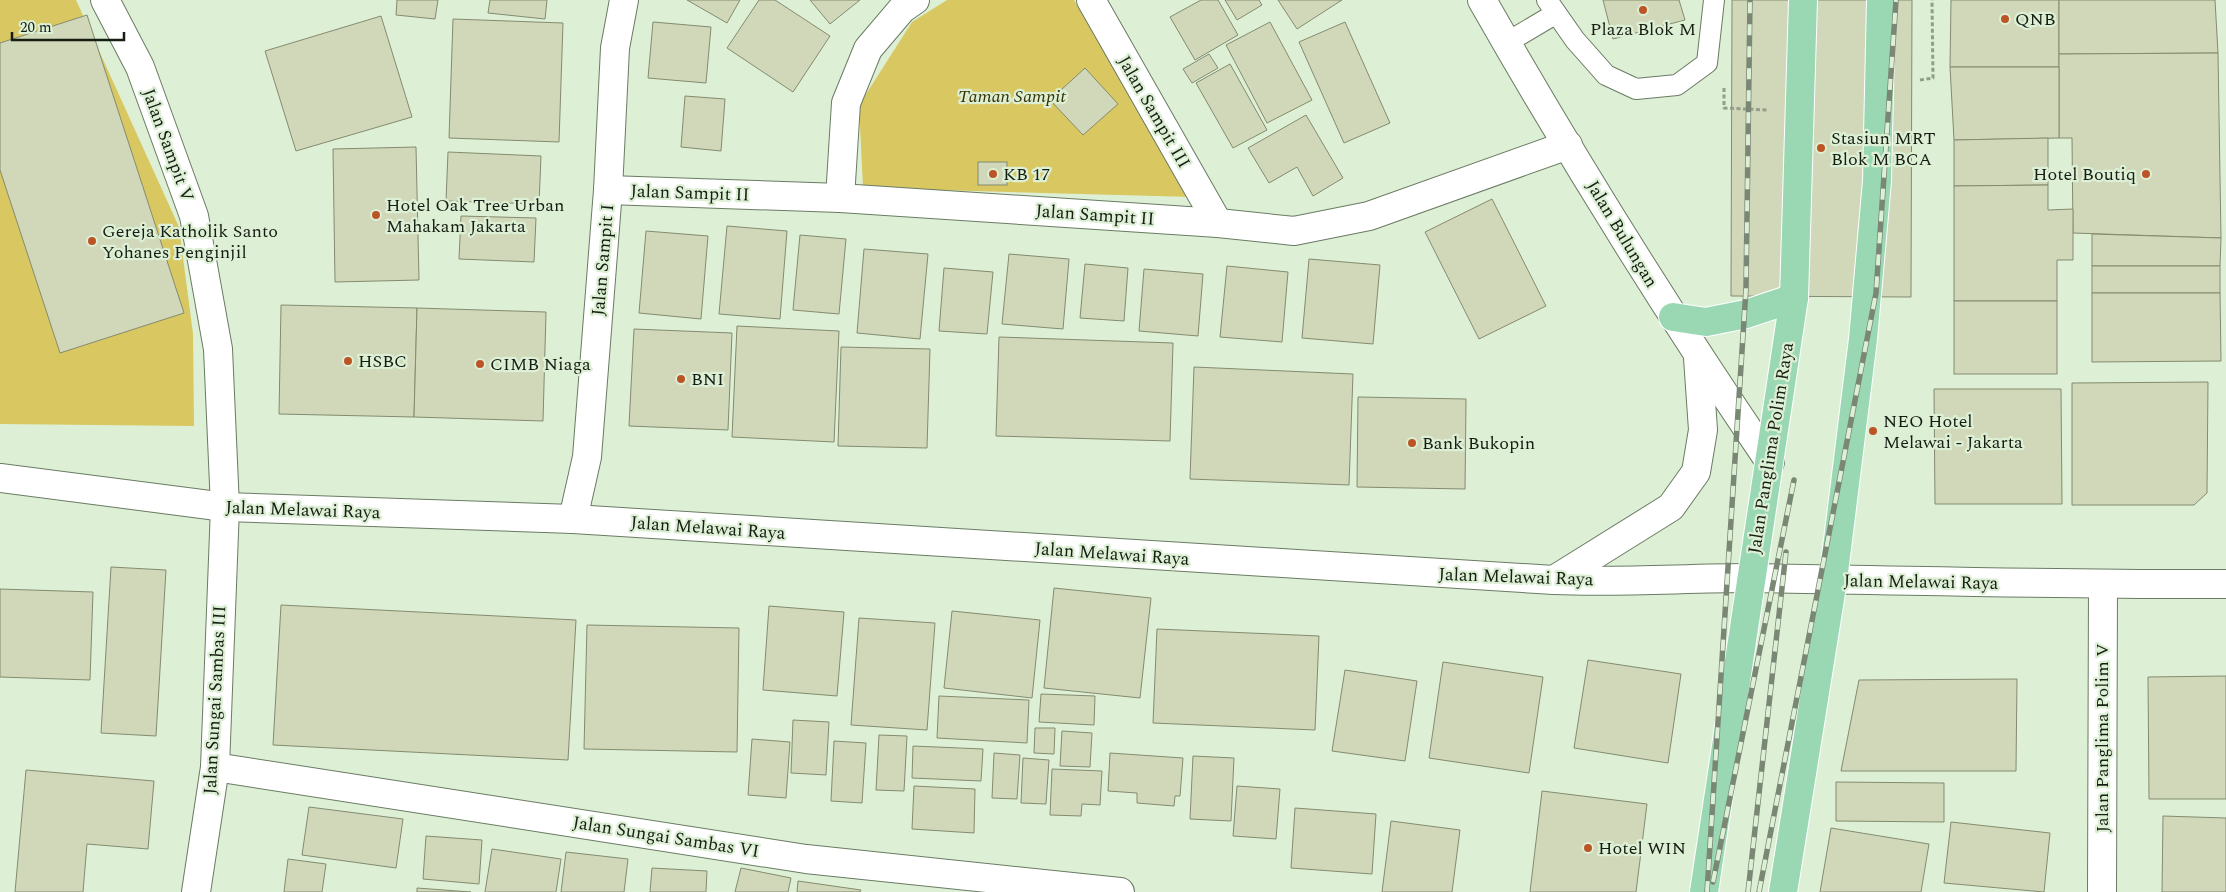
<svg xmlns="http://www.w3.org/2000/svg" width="2226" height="892" viewBox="0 0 2226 892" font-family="Spectral,serif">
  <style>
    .green { fill: #d9c762 }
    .building { fill: #d0d8b9; stroke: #848b6f }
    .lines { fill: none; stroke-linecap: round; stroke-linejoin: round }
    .lane-casing { stroke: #6a7b63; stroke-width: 22 }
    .street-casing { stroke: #6a7b63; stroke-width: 30 }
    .secondary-casing { stroke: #6a7b63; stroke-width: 30 }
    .primary-casing { stroke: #fff; stroke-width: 30 }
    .path { stroke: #909e8a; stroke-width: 3; stroke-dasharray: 4 2.5; stroke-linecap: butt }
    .lane { stroke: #fff; stroke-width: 20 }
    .street { stroke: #fff; stroke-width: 28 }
    .secondary { stroke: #fff; stroke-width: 28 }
    .primary { stroke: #9ad8b4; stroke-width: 28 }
    .rail-casing { stroke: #7a8775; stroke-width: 5.5 }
    .rail { stroke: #ddf0d5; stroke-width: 4; stroke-dasharray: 11; stroke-linecap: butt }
    .poi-dot { fill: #bb5525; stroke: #ddf0d5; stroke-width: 2 }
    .labels { text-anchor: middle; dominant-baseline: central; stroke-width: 4.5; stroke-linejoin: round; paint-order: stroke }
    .poi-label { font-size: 18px; fill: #161d13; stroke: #ddf0d5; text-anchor: start }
    .park-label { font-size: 18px; font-style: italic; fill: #383103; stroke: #ddf0d5 }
    .street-label { font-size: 18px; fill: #161d13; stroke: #ddf0d5 }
  </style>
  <rect width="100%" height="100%" fill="#ddf0d5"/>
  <g class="green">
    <polygon points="0,0 76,0 179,227 193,334 194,426 0,424"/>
    <polygon points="947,0 1074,0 1192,197 863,188 859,105 912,22"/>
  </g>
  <g class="building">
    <polygon points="397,0 438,0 435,19 396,15"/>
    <polygon points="490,0 547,0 545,19 488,13"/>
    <polygon points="687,0 740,0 727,23"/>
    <polygon points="759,0 775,0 830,36 793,92 727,48"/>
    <polygon points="810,0 860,0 830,24"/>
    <polygon points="1201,0 1218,0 1238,35 1195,60 1170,17"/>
    <polygon points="1225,0 1259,0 1262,5 1237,20"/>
    <polygon points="1278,0 1342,0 1297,29"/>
    <polygon points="1603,0 1679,0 1685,20 1613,39"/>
    <polygon points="1732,0 1912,0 1911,297 1731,296"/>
    <polygon points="1951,0 2059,0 2059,67 1950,67"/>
    <polygon points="2059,0 2215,0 2218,53 2059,54"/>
    <polygon points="87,15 184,313 60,353 0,170 0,43"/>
    <polygon points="381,16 412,117 296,151 265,51"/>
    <polygon points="453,19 563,23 559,142 449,138"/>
    <polygon points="653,22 711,27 706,83 648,78"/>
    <polygon points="1270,22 1312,100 1267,123 1226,45"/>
    <polygon points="1345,22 1390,123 1344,143 1299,42"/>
    <polygon points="2218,53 2221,238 2073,233 2072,138 2059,138 2059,54"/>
    <polygon points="1209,54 1218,68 1192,83 1183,69"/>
    <polygon points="1230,64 1267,130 1233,148 1196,83"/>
    <polygon points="1950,67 2059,67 2059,138 1954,140"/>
    <polygon points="1085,68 1118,104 1083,135 1050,100"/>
    <polygon points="685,96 725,99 721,151 681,147"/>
    <polygon points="1306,115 1343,178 1313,196 1297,167 1269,183 1248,148"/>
    <polygon points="2048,138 2048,185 1954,186 1954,140"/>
    <polygon points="416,147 419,280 335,282 333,149"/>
    <polygon points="448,152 541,156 539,204 446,201"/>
    <rect x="978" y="162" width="29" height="23"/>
    <polygon points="2048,185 2048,210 2073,209 2073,260 2057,260 2057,301 1954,301 1954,186"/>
    <polygon points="1492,199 1546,306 1479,339 1425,232"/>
    <polygon points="461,216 536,218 534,262 459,259"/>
    <polygon points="727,226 787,231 780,319 719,314"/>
    <polygon points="646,231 708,236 701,319 639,313"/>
    <polygon points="2092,234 2221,238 2220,266 2092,266"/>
    <polygon points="800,235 846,239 839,314 793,310"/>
    <polygon points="864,249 928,254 920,339 857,333"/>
    <polygon points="1009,254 1069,259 1063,329 1002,324"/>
    <polygon points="1309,259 1380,265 1373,344 1302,338"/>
    <polygon points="1085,264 1128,268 1124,321 1080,318"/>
    <polygon points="1227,266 1288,272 1282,342 1220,337"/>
    <rect x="2092" y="266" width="128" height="27"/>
    <polygon points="944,268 993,272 987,334 939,331"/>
    <polygon points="1144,269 1203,274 1198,336 1139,331"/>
    <polygon points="2092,293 2220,293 2221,361 2092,362"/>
    <rect x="1954" y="301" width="103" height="73"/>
    <polygon points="281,305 417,308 414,417 279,414"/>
    <polygon points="417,308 546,312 543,421 414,417"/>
    <polygon points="737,326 839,331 834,442 732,437"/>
    <polygon points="634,329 732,333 728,430 629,426"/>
    <polygon points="999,337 1173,343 1170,441 996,436"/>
    <polygon points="841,347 930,349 927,448 838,446"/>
    <polygon points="1194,367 1353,374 1349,485 1190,479"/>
    <polygon points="2208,382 2207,493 2194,505 2072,505 2072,383"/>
    <polygon points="1934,389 2061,389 2062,504 1935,504"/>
    <polygon points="1358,397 1466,399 1465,489 1357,487"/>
    <polygon points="111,567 166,570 156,736 101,733"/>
    <polygon points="1054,588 1151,598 1140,698 1044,688"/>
    <polygon points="0,589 93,592 90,680 0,677"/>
    <polygon points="281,605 576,620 568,760 273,745"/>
    <polygon points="769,606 844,612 837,696 763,690"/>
    <polygon points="952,611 1040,620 1032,698 944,688"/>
    <polygon points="859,618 935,623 927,730 851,725"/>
    <polygon points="587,625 739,628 737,752 584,749"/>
    <polygon points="1157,629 1319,636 1315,730 1153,723"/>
    <polygon points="1588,660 1681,674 1668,763 1574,748"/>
    <polygon points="1443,662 1543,677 1529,773 1429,758"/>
    <polygon points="1345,670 1417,681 1405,761 1332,751"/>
    <polygon points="2226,676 2226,799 2149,799 2148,677"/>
    <polygon points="2017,679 2016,771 1841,771 1859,680"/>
    <polygon points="1041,694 1095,696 1094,725 1039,722"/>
    <polygon points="939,696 1029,700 1027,743 937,738"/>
    <polygon points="793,720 829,722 826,775 791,773"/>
    <polygon points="1035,728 1055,728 1054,754 1034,753"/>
    <polygon points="1062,731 1092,733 1090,767 1060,766"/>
    <polygon points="879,735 907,736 904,791 876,790"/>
    <polygon points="752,739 790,742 786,798 748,795"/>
    <polygon points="834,741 866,743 862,803 831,801"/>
    <polygon points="913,746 983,749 981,781 912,778"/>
    <polygon points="994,753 1020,755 1017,799 992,798"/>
    <polygon points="1110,753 1183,758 1180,796 1175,796 1174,806 1137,803 1137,793 1108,791"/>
    <polygon points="1193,756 1234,758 1231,821 1190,819"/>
    <polygon points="1023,758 1049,760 1046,804 1021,803"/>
    <polygon points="1052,769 1102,771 1100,805 1082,804 1081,816 1050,815"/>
    <polygon points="26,770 154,781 148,849 87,844 83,892 15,892"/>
    <polygon points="1836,782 1944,783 1944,822 1836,821"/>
    <polygon points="914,786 975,789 974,833 912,829"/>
    <polygon points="1237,786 1280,789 1276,839 1233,836"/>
    <polygon points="1542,791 1647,804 1636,892 1530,892"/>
    <polygon points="309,807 403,819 396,868 302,855"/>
    <polygon points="1295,808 1376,814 1372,874 1291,868"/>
    <polygon points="2163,816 2226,818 2226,892 2162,892"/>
    <polygon points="1391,821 1460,830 1452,892 1382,892"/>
    <polygon points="1951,822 2050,833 2044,892 1944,883"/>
    <polygon points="1831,828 1929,844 1921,892 1820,892"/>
    <polygon points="426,836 482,840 479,884 423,879"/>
    <polygon points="492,849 561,859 556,892 485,892"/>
    <polygon points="566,852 628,859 624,892 561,892"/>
    <polygon points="288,859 326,864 322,892 284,892"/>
    <polygon points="652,868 707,871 706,892 650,892"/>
    <polygon points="741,868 791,878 788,892 735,892"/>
    <polygon points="798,881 861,890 860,892 797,892"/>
    <polygon points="417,888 471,892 417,892"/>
  </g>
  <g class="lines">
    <defs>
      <g id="lane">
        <polyline points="1547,0 1575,40 1606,75 1636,89 1677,85 1707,63 1714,0"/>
        <polyline points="1506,43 1555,14"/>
      </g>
      <g id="street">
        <polyline points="105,0 140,67 194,216 218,349 225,507 215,767 196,892"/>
        <polyline points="1091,0 1218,223"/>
        <polyline points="608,190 840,198 1218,223 1294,231 1369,216 1568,145"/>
        <polyline points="840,198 846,103 868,49 902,9 915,0"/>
        <polyline points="573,519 587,457 608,190 615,48 624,0"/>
        <polyline points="215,767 806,859 1120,892"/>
        <polyline points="2102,892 2103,585"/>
      </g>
      <g id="secondary">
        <path d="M 1482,0 C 1572,158 1668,312 1770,462"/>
        <path d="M 0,478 L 225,507 L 573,519 L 1554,580 C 1619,583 1685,578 1750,578 C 1909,580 2067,585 2226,584"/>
        <polyline points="1554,580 1671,507 1696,472 1703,430 1698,358"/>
      </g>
      <g id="primary">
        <polyline points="1673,317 1706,322 1746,314 1794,298"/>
        <polyline points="1704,892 1794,298 1803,0"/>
        <polyline points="1783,892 1833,580 1863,339 1877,181 1881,0"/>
      </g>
    </defs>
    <use href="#lane" class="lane-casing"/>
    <use href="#street" class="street-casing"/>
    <use href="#secondary" class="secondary-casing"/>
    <use href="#primary" class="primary-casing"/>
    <g class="path">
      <polyline points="1920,80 1933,78 1932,0"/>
      <polyline points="1724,88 1724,108 1767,110"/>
    </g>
    <use href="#lane" class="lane"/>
    <use href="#street" class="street"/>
    <use href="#secondary" class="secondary"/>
    <use href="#primary" class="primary"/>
    <defs>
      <g id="rail">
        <polyline points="1713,882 1794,480"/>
        <polyline points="1707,892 1746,289 1750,0"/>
        <polyline points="1748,892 1786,552"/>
        <polyline points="1759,892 1876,293 1896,0"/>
      </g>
    </defs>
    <use href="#rail" class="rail-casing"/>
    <use href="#rail" class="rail"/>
  </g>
  <g class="poi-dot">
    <circle cx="1643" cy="10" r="5"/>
    <circle cx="2005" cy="19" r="5"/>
    <circle cx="1821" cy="148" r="5"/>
    <circle cx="993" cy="174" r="5"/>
    <circle cx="2146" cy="174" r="5"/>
    <circle cx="376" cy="215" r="5"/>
    <circle cx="92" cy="241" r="5"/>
    <circle cx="348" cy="361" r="5"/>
    <circle cx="480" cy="364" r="5"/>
    <circle cx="681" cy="379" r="5"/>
    <circle cx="1873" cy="431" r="5"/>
    <circle cx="1412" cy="443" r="5"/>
    <circle cx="1588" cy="848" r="5"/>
  </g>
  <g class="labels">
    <g class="poi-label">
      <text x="2015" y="19">QNB</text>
      <text x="1643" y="29" text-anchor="middle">Plaza Blok M</text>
      <text x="1831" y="138">Stasiun MRT<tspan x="1831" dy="21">Blok M BCA</tspan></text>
      <text x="1003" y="174">KB 17</text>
      <text x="2136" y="174" text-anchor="end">Hotel Boutiq</text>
      <text x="386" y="205">Hotel Oak Tree Urban<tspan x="386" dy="21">Mahakam Jakarta</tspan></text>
      <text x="102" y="231">Gereja Katholik Santo<tspan x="102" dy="21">Yohanes Penginjil</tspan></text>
      <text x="358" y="361">HSBC</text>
      <text x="490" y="364">CIMB Niaga</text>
      <text x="691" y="379">BNI</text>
      <text x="1883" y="421">NEO Hotel<tspan x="1883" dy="21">Melawai - Jakarta</tspan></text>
      <text x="1422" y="443">Bank Bukopin</text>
      <text x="1598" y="848">Hotel WIN</text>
    </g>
    <g class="park-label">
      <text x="1012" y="96">Taman Sampit</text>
    </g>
    <g class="street-label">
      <text transform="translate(1154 112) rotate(60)">Jalan Sampit III</text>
      <text transform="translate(168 145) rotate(70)">Jalan Sampit V</text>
      <text transform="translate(690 193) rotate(2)">Jalan Sampit II</text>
      <text transform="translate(1095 215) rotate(4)">Jalan Sampit II</text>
      <text transform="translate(1622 234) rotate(59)">Jalan Bulungan</text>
      <text transform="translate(603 260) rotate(-85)">Jalan Sampit I</text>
      <text transform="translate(1771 448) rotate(-81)">Jalan Panglima Polim Raya</text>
      <text transform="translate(303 510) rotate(2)">Jalan Melawai Raya</text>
      <text transform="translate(708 528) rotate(4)">Jalan Melawai Raya</text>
      <text transform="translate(1112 554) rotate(4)">Jalan Melawai Raya</text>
      <text transform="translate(1516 577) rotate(2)">Jalan Melawai Raya</text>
      <text transform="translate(1921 582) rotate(1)">Jalan Melawai Raya</text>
      <text transform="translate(215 700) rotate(-87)">Jalan Sungai Sambas III</text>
      <text transform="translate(2102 738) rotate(-90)">Jalan Panglima Polim V</text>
      <text transform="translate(666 837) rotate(9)">Jalan Sungai Sambas VI</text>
    </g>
  </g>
  <path d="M12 32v8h112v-8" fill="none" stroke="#161d13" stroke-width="2.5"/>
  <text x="20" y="32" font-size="15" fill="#161d13" stroke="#ddf0d5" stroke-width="4" paint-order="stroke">20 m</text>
</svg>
